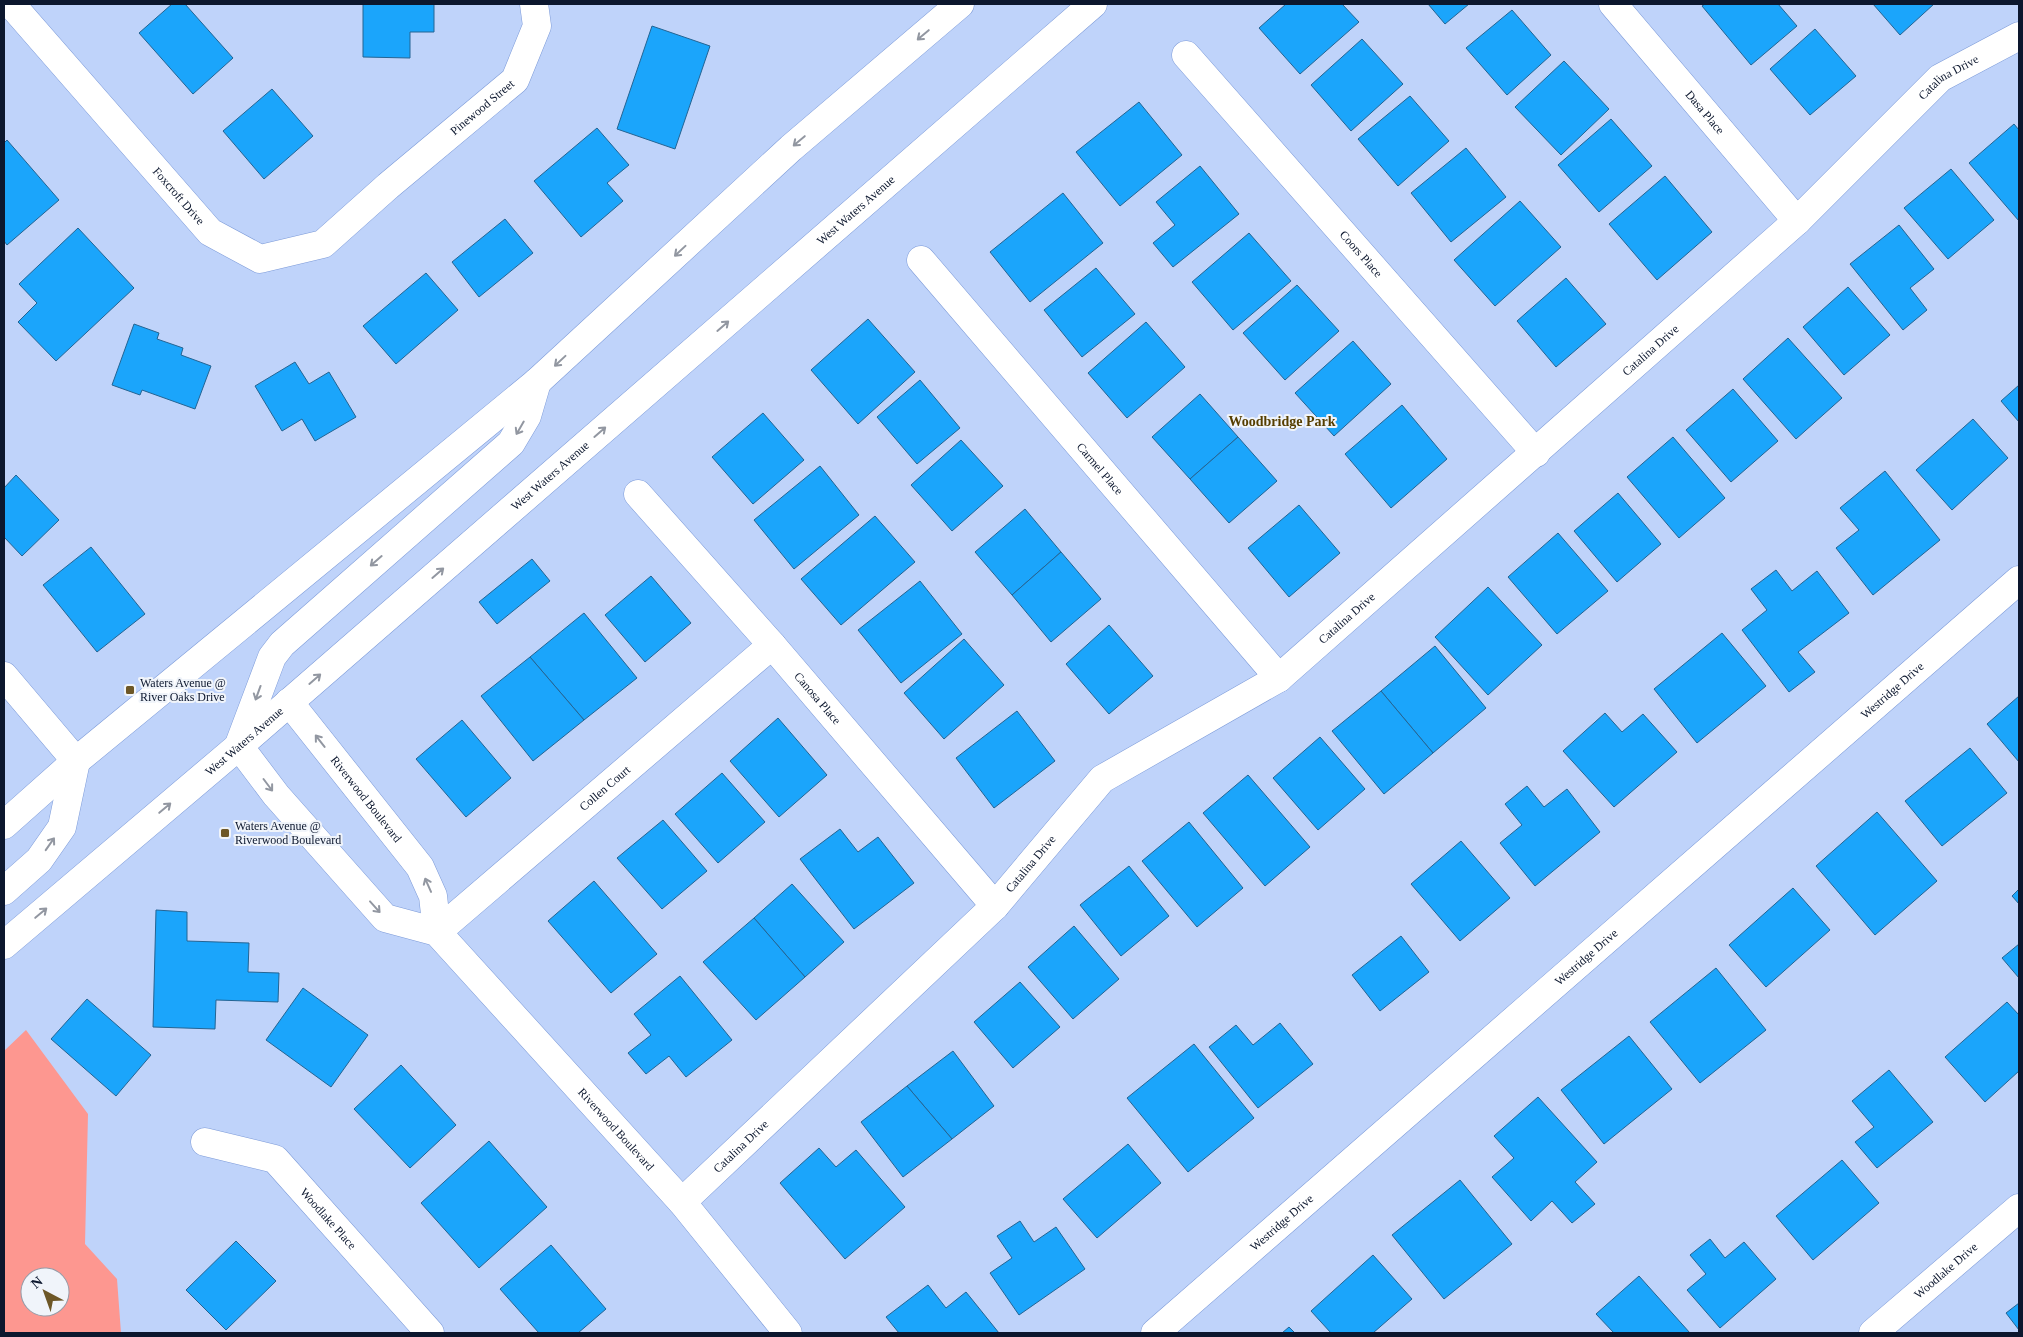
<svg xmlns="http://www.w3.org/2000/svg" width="2023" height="1337" viewBox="0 0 2023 1337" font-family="Georgia,serif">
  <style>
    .green { fill: #fd9790; fill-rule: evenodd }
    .building { fill: #1ba5fb; stroke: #246493 }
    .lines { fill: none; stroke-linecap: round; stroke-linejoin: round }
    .street-casing { stroke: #7c9ad8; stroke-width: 29 }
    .secondary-casing { stroke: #7c9ad8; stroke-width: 29 }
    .street { stroke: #fff; stroke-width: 28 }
    .secondary { stroke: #fff; stroke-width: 28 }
    .oneway { stroke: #9297a1 }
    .poi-dot { fill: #6d5727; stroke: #f0f4fa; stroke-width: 2 }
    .labels { text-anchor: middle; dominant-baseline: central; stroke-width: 4; stroke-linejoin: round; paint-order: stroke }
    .street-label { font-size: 12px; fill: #0c172e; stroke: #f0f4fa }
    .poi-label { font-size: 12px; fill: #0c172e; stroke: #f0f4fa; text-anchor: start }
    .neighbourhood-label { font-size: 14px; font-weight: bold; fill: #563e00; stroke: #f0f4fa }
  </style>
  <rect width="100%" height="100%" fill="#bfd3fa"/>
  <path class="green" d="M 26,1030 L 88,1114 L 85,1244 L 117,1279 L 121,1333 L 4,1333 L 4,1051 ZM 30,1277 L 60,1277 L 60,1307 L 30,1307 Z"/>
  <g class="building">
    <polygon points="172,4 185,4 233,58 193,94 139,33"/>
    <polygon points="363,4 434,4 434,32 410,32 410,58 363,57"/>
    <polygon points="1286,4 1342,4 1359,22 1300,74 1259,28"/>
    <polygon points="1428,4 1469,4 1445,24"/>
    <polygon points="1705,4 1778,4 1797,26 1751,65 1702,6"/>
    <polygon points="1873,4 1934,4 1900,35"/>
    <polygon points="1512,10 1551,55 1507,95 1466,48"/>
    <polygon points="652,26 710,46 675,149 617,129"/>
    <polygon points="1815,29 1856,76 1810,115 1770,69"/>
    <polygon points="1362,39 1403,84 1351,131 1311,85"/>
    <polygon points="1564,61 1609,109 1561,155 1515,107"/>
    <polygon points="272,89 313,136 264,179 223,131"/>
    <polygon points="1410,96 1449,141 1398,186 1358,139"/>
    <polygon points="1139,102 1182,155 1120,206 1076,152"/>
    <polygon points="1611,119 1652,166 1599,212 1558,165"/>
    <polygon points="2014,124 2019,130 2019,221 1969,163"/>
    <polygon points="597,128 629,165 607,183 623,201 581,237 534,181"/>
    <polygon points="7,140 59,200 7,245 4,241 4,143"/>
    <polygon points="1466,148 1506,197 1451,242 1411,193"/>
    <polygon points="1200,166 1239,214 1173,267 1153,243 1175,225 1156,202"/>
    <polygon points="1951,169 1994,220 1948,259 1904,208"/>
    <polygon points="1665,176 1712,232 1657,280 1609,224"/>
    <polygon points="1063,193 1103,243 1030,302 990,252"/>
    <polygon points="1520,201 1561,247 1495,306 1454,260"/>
    <polygon points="505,219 533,253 479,297 452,262"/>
    <polygon points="1899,225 1934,269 1910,288 1927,310 1903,330 1850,264"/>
    <polygon points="78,228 134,288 56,361 18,322 37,303 19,284"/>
    <polygon points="1249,233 1291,281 1233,330 1192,282"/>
    <polygon points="1096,268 1135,314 1082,357 1044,310"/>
    <polygon points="426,273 458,310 396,364 363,326"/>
    <polygon points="1566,278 1606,324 1556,367 1517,321"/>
    <polygon points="1297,285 1339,331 1285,380 1243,333"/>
    <polygon points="1848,287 1890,335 1844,375 1803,327"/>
    <polygon points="868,319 915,372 858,424 811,370"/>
    <polygon points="1146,322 1185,367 1127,418 1088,373"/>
    <polygon points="134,324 159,333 157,339 183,348 181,355 211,366 195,409 142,390 140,395 112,385"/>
    <polygon points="1788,338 1842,398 1796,439 1743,379"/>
    <polygon points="1353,341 1391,384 1334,436 1295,393"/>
    <polygon points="295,362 309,384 329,372 356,417 315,441 302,419 282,431 255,386"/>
    <polygon points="920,380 960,428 917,464 877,417"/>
    <polygon points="2019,385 2019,422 2001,401"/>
    <polygon points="1733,389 1778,441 1731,482 1686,430"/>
    <polygon points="1200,394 1238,437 1190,479 1152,437"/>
    <polygon points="1402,405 1447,459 1391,508 1345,454"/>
    <polygon points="763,413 804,460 753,504 712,457"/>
    <polygon points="1973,419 2008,458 1952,510 1916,470"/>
    <polygon points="1238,437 1277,481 1229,523 1190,479"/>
    <polygon points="1673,437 1725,498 1679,538 1627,477"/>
    <polygon points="961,440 1003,486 952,531 911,485"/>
    <polygon points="820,466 859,515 794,569 754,520"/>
    <polygon points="1885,471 1940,540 1873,595 1836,548 1859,530 1840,508"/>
    <polygon points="16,475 59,520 22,556 4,537 4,488"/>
    <polygon points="1618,493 1661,544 1617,582 1574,531"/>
    <polygon points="1299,505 1340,553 1289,597 1248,548"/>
    <polygon points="1025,509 1061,552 1012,595 975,552"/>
    <polygon points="875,516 915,562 841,625 801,579"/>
    <polygon points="1558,533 1608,591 1557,634 1508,577"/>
    <polygon points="91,547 145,614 97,652 43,585"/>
    <polygon points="1061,552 1101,599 1051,642 1012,595"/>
    <polygon points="532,559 550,581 497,624 479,602"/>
    <polygon points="1776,570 1792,591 1817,571 1849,613 1798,652 1815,672 1789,692 1742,630 1767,610 1751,589"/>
    <polygon points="651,576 691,623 645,662 605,615"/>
    <polygon points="920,581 962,634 901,683 858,630"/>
    <polygon points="1488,587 1542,645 1488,695 1435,637"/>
    <polygon points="584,613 637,678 584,720 530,657"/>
    <polygon points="1109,625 1153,676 1109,714 1066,664"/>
    <polygon points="1722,633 1766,686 1697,743 1654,689"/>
    <polygon points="964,639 1004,685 944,739 904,693"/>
    <polygon points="1435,646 1486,708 1433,753 1381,691"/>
    <polygon points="530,657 584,720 533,761 481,696"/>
    <polygon points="1381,691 1433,753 1384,794 1332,731"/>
    <polygon points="2019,696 2019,762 1987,724"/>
    <polygon points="1017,711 1055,761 994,808 956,758"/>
    <polygon points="1605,713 1622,732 1643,714 1677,752 1614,807 1563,751"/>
    <polygon points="778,718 827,775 779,817 730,761"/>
    <polygon points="462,720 511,778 466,817 416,759"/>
    <polygon points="1320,737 1365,789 1318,830 1273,778"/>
    <polygon points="1970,748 2007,793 1942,846 1905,801"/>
    <polygon points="722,773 765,822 718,863 675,814"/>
    <polygon points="1248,775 1310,847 1265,886 1203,813"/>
    <polygon points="1527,786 1544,807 1567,789 1600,832 1535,886 1500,843 1522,825 1505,804"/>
    <polygon points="1877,812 1937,881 1875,935 1816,866"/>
    <polygon points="663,820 707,871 662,909 617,858"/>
    <polygon points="1189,822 1243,888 1197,927 1142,861"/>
    <polygon points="840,829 858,852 878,837 914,883 854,929 800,859"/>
    <polygon points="1461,841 1510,898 1460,941 1411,884"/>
    <polygon points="1129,866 1169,916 1121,956 1080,905"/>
    <polygon points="594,881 657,954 611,993 548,921"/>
    <polygon points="792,884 844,942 805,977 754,918"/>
    <polygon points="1793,888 1830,930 1766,987 1729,945"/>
    <polygon points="2019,889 2019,904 2012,896"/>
    <polygon points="156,910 187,912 187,941 249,943 248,972 279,973 278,1002 216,1000 215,1029 153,1027"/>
    <polygon points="754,918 805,977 756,1020 703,962"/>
    <polygon points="1074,926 1119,979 1073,1019 1028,967"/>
    <polygon points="1401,936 1429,972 1380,1011 1352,975"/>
    <polygon points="2019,944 2019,978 2002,958"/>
    <polygon points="1716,968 1766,1030 1700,1083 1650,1022"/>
    <polygon points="680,976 732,1040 686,1077 669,1056 646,1074 628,1053 651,1035 634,1014"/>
    <polygon points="1020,982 1060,1027 1013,1068 974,1022"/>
    <polygon points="303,988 368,1035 331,1087 266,1040"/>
    <polygon points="87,999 151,1055 116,1096 51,1039"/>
    <polygon points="2007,1002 2019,1015 2019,1071 1985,1102 1945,1057"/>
    <polygon points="1280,1023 1313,1064 1258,1108 1209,1047 1236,1025 1253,1045"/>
    <polygon points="1629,1036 1672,1089 1604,1144 1561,1090"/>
    <polygon points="1194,1044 1254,1118 1188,1172 1127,1098"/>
    <polygon points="953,1051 994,1106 952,1139 907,1086"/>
    <polygon points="401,1065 456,1125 410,1168 354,1109"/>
    <polygon points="1889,1070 1933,1122 1877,1168 1855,1142 1874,1127 1852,1101"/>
    <polygon points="907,1086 952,1139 903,1177 861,1122"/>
    <polygon points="1538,1097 1597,1162 1575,1182 1595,1204 1572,1223 1552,1201 1531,1221 1492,1177 1514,1158 1494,1136"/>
    <polygon points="489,1141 547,1207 479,1268 421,1203"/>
    <polygon points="1128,1144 1161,1183 1097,1238 1063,1199"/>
    <polygon points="819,1148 836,1167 856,1150 905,1207 845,1259 780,1183"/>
    <polygon points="1842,1160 1879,1203 1813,1260 1776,1216"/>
    <polygon points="1460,1180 1512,1244 1444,1299 1392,1235"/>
    <polygon points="1020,1221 1034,1242 1056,1227 1085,1269 1019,1315 990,1273 1012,1258 997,1236"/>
    <polygon points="1710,1239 1725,1258 1744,1242 1776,1279 1720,1328 1687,1290 1706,1274 1690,1255"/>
    <polygon points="236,1241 276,1281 226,1330 186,1290"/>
    <polygon points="551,1245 606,1309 578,1333 539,1333 500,1289"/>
    <polygon points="1373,1255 1412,1299 1373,1333 1331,1333 1311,1311"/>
    <polygon points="1639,1276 1690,1333 1614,1333 1596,1314"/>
    <polygon points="928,1285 946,1308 966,1292 999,1333 899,1333 886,1317"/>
    <polygon points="2019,1303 2019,1330 2006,1313"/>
    <polygon points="1289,1327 1295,1333 1282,1333"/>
  </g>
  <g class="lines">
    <defs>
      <g id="street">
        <path id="s1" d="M 11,4 L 210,232 L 260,259 L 323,244 L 388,186 L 515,80 L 537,26 L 534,4"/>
        <path id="s2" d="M 1613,4 L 1797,221"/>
        <path id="s3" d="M 1186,55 L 1536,453"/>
        <path id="s4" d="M 921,260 L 1279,678"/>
        <path id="s5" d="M 638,494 L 772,645 L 995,906"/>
        <polyline points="4,676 76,761"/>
        <path id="s6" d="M 289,702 L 420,867 L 433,896 L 437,932"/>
        <path id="s7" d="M 239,746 L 276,795 L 385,918 L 437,932 L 682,1202 L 788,1333"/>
        <path id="s8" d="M 437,932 L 772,645"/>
        <path id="s9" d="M 205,1142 L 275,1159 L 430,1333"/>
        <path id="s10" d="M 682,1202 L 995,906 L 1102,779 L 1279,678 L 1797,221 L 1940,78 L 2019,36"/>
        <path id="s11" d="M 1155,1333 L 2019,580"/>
        <path id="s12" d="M 1873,1333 L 2019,1208"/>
      </g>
      <g id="secondary">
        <polyline points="240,742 272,657 282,644 511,443 527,416 537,382"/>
        <polyline points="4,825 76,761 537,382 791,148 960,4"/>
        <polyline points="4,891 39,860 62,827 76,761"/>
        <path id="s13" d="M 4,945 L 239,746 L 1093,4"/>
      </g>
    </defs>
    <use href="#street" class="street-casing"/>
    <use href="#secondary" class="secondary-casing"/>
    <use href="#street" class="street"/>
    <use href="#secondary" class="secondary"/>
  </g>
  <defs><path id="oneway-shaft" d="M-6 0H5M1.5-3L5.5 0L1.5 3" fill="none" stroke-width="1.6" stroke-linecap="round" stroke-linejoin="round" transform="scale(1.25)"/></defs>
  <g class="oneway">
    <use href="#oneway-shaft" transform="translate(923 35) rotate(140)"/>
    <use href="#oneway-shaft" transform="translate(799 141) rotate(140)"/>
    <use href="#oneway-shaft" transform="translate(680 251) rotate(137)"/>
    <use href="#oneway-shaft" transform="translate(723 326) rotate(-41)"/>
    <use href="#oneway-shaft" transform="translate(560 361) rotate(137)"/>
    <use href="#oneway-shaft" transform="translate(520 428) rotate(120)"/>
    <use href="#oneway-shaft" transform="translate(600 432) rotate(-41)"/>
    <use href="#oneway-shaft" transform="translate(376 561) rotate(139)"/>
    <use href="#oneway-shaft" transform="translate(438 573) rotate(-41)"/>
    <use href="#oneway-shaft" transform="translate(315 679) rotate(-41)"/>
    <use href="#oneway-shaft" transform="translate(258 693) rotate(110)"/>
    <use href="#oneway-shaft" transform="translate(320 741) rotate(-128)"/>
    <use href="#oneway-shaft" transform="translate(268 785) rotate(53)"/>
    <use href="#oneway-shaft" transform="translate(165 808) rotate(-40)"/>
    <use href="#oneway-shaft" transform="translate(50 844) rotate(-55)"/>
    <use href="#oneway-shaft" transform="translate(428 885) rotate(-114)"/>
    <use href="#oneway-shaft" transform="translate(375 907) rotate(48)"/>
    <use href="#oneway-shaft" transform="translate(41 913) rotate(-40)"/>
  </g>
  <g class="poi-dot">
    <rect x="125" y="685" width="10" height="10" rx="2.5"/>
    <rect x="220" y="828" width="10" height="10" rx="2.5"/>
  </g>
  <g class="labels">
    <g class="street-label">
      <text stroke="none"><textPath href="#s10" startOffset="1701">Catalina Drive</textPath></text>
      <text stroke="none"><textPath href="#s1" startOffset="634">Pinewood Street</textPath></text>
      <text stroke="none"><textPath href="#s2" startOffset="142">Dasa Place</textPath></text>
      <text stroke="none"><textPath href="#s1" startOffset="255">Foxcroft Drive</textPath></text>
      <text stroke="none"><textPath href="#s13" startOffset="1125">West Waters Avenue</textPath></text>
      <text stroke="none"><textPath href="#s3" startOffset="265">Coors Place</textPath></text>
      <text stroke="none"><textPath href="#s10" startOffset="1296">Catalina Drive</textPath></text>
      <text stroke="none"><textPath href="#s4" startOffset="275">Carmel Place</textPath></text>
      <text stroke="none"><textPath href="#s13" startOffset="720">West Waters Avenue</textPath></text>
      <text stroke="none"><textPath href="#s10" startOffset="891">Catalina Drive</textPath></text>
      <text stroke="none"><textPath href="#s11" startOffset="978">Westridge Drive</textPath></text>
      <text stroke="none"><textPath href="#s5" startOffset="272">Canosa Place</textPath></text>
      <text stroke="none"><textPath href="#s13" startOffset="315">West Waters Avenue</textPath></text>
      <text stroke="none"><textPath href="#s8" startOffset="221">Collen Court</textPath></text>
      <text stroke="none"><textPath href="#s6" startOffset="124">Riverwood Boulevard</textPath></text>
      <text stroke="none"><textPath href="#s10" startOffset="486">Catalina Drive</textPath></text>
      <text stroke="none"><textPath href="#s11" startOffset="572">Westridge Drive</textPath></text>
      <text stroke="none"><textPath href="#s7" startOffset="546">Riverwood Boulevard</textPath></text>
      <text stroke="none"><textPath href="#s10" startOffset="81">Catalina Drive</textPath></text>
      <text stroke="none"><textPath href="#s9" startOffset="152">Woodlake Place</textPath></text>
      <text stroke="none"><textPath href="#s11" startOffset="168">Westridge Drive</textPath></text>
      <text stroke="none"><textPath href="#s12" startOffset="96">Woodlake Drive</textPath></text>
    </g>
    <g class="poi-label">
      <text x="140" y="683">Waters Avenue @<tspan x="140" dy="14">River Oaks Drive</tspan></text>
      <text x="235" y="826">Waters Avenue @<tspan x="235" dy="14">Riverwood Boulevard</tspan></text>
    </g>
    <g class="neighbourhood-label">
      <text x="1282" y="421">Woodbridge Park</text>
    </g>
  </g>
  <rect width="2023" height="1337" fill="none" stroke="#0c172e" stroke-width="10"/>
  <g transform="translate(45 1292) rotate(319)"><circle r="24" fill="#f0f4fa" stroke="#959ca8"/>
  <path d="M0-4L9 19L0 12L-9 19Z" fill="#6d5727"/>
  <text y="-8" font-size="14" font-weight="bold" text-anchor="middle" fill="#0c172e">N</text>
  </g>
</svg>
